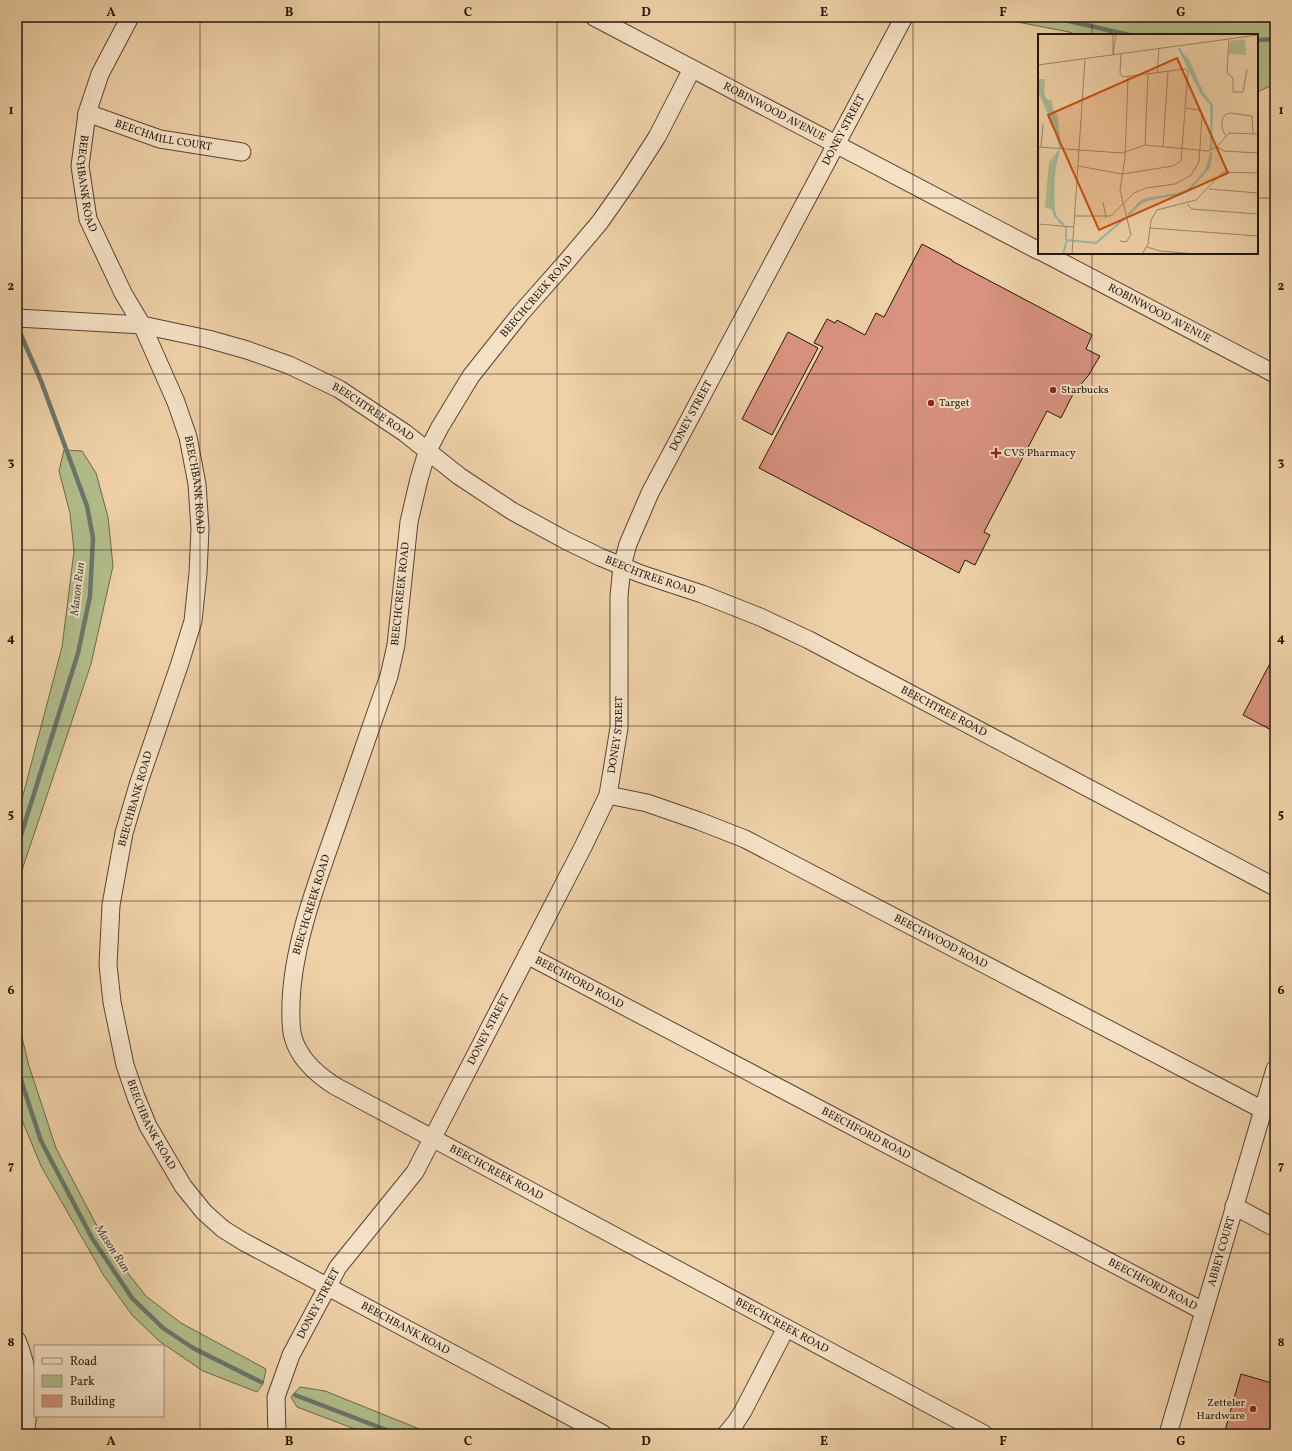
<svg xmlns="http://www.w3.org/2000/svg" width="1292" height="1451" viewBox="0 0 1292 1451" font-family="Vollkorn,serif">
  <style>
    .green { fill: #b2bd8c; stroke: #6b6a4c }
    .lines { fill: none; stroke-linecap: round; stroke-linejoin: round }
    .stream { stroke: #6b776c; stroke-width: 4.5 }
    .building { fill: #d8927f; stroke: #24160d }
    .minor-casing { stroke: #574534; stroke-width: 19 }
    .minor { stroke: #f5e1c6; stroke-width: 17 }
    .grid { fill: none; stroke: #24160d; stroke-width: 1; stroke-opacity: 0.55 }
    .poi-dot { fill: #8f2418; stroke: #f5e1c6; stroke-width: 1.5 }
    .labels { text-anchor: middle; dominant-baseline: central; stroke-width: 4; stroke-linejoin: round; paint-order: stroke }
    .street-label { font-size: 11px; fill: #24160d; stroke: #f5e1c6 }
    .poi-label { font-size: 11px; fill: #24160d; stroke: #f5e1c6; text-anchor: start }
    .water-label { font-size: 12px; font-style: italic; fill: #4d4e45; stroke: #f5e1c6 }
    .inset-river { fill: none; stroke: #9ab7ac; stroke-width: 2 }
    .inset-road { fill: none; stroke: #9e8669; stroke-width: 1 }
    .view { fill: #cb4f0c; fill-opacity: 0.15; stroke: #cb4f0c; stroke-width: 2 }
    .inset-edge { fill: none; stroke: #24160d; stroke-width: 2 }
    .neatline { fill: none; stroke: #24160d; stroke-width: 1.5 }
    .grid-label { font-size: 13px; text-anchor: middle; font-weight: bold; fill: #24160d }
  </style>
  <rect width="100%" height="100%" fill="#efd1a7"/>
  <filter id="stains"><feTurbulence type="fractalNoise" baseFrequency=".005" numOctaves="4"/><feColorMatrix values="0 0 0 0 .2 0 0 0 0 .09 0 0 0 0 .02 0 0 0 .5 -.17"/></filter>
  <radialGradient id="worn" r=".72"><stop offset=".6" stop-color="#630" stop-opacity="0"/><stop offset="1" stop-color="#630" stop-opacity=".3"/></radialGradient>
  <g class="green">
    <polygon points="992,17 1275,17 1275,84 1257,92 1257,35 1078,35 1069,32"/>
    <polygon points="64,450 82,451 96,473 108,517 113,566 91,664 17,885 17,818 62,647 74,551 70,513 59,471"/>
    <polygon points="17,1017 29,1066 56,1148 109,1249 146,1296 181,1323 266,1369 263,1384 257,1392 203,1371 159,1341 132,1315 104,1276 41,1166 17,1108"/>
    <polygon points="300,1387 325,1391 417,1428 426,1434 368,1434 297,1407 291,1397"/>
  </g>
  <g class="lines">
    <g class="stream">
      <polyline points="1052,17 1129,35"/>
      <polyline points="1257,40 1275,39"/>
      <polyline points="17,848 78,653 90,596 93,538 87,506 41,381 21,335"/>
      <polyline points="17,1068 41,1141 92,1238 132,1298 163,1328 193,1348 261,1382"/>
      <polyline points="295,1395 397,1434"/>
    </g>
  </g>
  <g class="building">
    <polygon points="922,244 952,260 952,261 1092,335 1086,349 1100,356 1088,376 1073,394 1061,418 1047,411 984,532 990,535 975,565 965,560 959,573 759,468 823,347 814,343 827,319 835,323 837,320 865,335 876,313 884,317"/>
    <polygon points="788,332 818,348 772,435 742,419"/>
    <polygon points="1275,654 1275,732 1243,715"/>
    <polygon points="1241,1374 1275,1384 1275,1434 1224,1434"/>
  </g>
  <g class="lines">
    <defs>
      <g id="minor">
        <path id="s1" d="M 130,17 L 100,74 L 87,113 L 80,166 L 88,219 L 123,293 L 142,325 L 176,402 L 188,437 L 197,484 L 200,529 L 198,573 L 193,621 L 179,666 L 139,782 L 124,833 L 111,905 L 108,965 L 112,1002 L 125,1065 L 136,1097 L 148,1126 L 183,1186 L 204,1212 L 223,1229 L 244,1242 L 603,1434"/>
        <path id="s2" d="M 594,17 L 1039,251"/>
        <path id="s3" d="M 692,69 L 657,137 L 628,182 L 600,222 L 567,261 L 521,313 L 471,376 L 440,427 L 427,452 L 419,479 L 409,522 L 396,645 L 389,676 C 372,723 356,771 339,819 C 319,877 293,942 291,1003 C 291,1014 290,1026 293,1037 C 299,1059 316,1074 335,1086 L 984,1434"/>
        <path id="s4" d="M 87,113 L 160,139 L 242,152"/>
        <path id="s5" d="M 1044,253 L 1275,374"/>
        <path id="s6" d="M 17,318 L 142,325 L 208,339 L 247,350 L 289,365 L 339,389 L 405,433 L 459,476 L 512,511 L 567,541 L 600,557 L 641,574 L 702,594 L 760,617 L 809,640 L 1275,887"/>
        <path id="s7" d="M 608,795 L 647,803 L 699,821 L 745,839 L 1263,1110"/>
        <path id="s8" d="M 527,955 L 1203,1311"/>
        <polyline points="1234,1206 1275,1228"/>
        <path d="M 17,1340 C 30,1371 31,1402 25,1434"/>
        <path id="s9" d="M 277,1434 L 276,1397 L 291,1355 L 338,1267 L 415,1172 L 584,845 L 608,795 L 619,728 L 619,596 L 622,566 L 628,544 L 650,493 L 904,17"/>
        <polyline points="726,1434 736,1422 743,1411 786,1328"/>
        <path id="s10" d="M 1168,1434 L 1275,1069"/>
      </g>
    </defs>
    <use href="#minor" class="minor-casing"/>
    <use href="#minor" class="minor"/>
  </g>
  <path class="grid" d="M 200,17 L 200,1434M 379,17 L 379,1434M 557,17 L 557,1434M 735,17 L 735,1434M 913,17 L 913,1434M 1092,17 L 1092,35M 17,198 L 1039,198M 1257,198 L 1275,198M 1092,253 L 1092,1434M 17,374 L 1275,374M 17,550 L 1275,550M 17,726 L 1275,726M 17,901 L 1275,901M 17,1077 L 1275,1077M 17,1253 L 1275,1253"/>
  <g class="poi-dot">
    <circle cx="1053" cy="390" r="4"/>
    <circle cx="931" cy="403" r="4"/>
    <path d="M994 447h4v4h4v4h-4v4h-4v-4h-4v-4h4z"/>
    <circle cx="1253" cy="1409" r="4"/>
  </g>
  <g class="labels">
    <g class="street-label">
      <text stroke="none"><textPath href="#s2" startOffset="204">ROBINWOOD AVENUE</textPath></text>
      <text stroke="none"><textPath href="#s9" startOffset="1447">DONEY STREET</textPath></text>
      <text stroke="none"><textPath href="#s4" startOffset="80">BEECHMILL COURT</textPath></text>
      <text stroke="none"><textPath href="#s1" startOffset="177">BEECHBANK ROAD</textPath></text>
      <text transform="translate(537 297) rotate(-49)">BEECHCREEK ROAD</text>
      <text stroke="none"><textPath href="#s5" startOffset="130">ROBINWOOD AVENUE</textPath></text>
      <text stroke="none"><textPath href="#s6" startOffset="374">BEECHTREE ROAD</textPath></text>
      <text stroke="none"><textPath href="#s9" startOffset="1123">DONEY STREET</textPath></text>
      <text stroke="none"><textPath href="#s1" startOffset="501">BEECHBANK ROAD</textPath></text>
      <text stroke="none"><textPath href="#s6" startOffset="698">BEECHTREE ROAD</textPath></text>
      <text transform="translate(401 594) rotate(-84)">BEECHCREEK ROAD</text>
      <text stroke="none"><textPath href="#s6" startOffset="1022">BEECHTREE ROAD</textPath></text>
      <text stroke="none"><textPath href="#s9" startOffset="788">DONEY STREET</textPath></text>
      <text transform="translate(136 799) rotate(-74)">BEECHBANK ROAD</text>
      <text transform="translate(312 905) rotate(-73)">BEECHCREEK ROAD</text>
      <text stroke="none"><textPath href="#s7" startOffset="365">BEECHWOOD ROAD</textPath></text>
      <text stroke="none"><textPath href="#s8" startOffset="59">BEECHFORD ROAD</textPath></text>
      <text stroke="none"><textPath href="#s9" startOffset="464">DONEY STREET</textPath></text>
      <text stroke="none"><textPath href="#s1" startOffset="1161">BEECHBANK ROAD</textPath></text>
      <text stroke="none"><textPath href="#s8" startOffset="383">BEECHFORD ROAD</textPath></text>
      <text stroke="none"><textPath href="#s3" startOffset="1321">BEECHCREEK ROAD</textPath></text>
      <text stroke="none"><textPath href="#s10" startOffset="190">ABBEY COURT</textPath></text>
      <text stroke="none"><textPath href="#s8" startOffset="707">BEECHFORD ROAD</textPath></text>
      <text stroke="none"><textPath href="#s9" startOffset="140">DONEY STREET</textPath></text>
      <text stroke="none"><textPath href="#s3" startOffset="1645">BEECHCREEK ROAD</textPath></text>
      <text stroke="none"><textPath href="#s1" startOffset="1497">BEECHBANK ROAD</textPath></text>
    </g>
    <g class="poi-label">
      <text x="1061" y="390">Starbucks</text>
      <text x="939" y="403">Target</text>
      <text x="1004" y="453">CVS Pharmacy</text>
      <text x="1245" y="1403" text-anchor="end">Zetteler<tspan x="1245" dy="13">Hardware</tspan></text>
    </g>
    <g class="water-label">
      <text transform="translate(78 589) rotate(-83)">Mason Run</text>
      <text transform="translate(112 1249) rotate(57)">Mason Run</text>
    </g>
  </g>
  <g transform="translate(1038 34)">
    <rect width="220" height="220" fill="#efd1a7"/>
    <path d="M 207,5 L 208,21 L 191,20 L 192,7 ZM 140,14 L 151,25 L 165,58 L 175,71 L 173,115 L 172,71 L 163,60 ZM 1,45 L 7,45 L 6,65 L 14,66 L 15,75 L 20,82 L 23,114 L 21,114 L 17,96 L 0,58 ZM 21,116 L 16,143 L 17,175 L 19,184 L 26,190 L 22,190 L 14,176 L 7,173 L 11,128 ZM 172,118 L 174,118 L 174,124 L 172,132 L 151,157 L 110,167 L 98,173 L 99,169 L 107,164 L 140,159 L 149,156 L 167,137 Z" fill="#b2bd8c"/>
    <path class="inset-river" d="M 141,14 L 163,58 L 174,71 L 173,115M 1,51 L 18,88 L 22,113M 21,116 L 17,131 L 13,168 L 17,182 L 26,191M 90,181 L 105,166 L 140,160 L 151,156 L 171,133 L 173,118M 28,206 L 28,193M 25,220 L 29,206 L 58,209 L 87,184"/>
    <path class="inset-road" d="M 75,0 L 75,21M 191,5 L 189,39 L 195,44 L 195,58 L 205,58 L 209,35M 75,21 L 78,0M 0,31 L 220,1M 119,39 L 121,14M 187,101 L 184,94 L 184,86 L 187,81 L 192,79 L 214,82 L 215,100M 107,111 L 110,40M 125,112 L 130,38M 0,113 L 84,119 L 107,111 L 170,117 L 179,113 L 191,99 L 220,100M 3,113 L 5,90M 179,113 L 186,117 L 220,119M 40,132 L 84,140 L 135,132 L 143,127 L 150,37 L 147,35 L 85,43 L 82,39 L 83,20M 171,155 L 220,159M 65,168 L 68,184M 149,170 L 154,175 L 220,180M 37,182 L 73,182 L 96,159 L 108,154 L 137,150 L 153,141 L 161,128 L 164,82 L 161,76 L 148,74M 0,190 L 36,193M 112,194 L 220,202M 82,207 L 88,208 L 93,201 L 82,156 L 87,124 L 90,43M 109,213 L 122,217 L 159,220M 34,220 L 47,25M 104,220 L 110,210 L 113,186 L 119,176 L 158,166 L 185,138 L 220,139"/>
    <path class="view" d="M 139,24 L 190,139 L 61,196 L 10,81 Z"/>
    <rect width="220" height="220" class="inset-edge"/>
  </g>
  <rect width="1292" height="1451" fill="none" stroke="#efd1a7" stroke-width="44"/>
  <rect x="34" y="1345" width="130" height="72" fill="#f5e1c6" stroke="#a1907c"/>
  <rect x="42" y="1358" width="20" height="6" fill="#f5e1c6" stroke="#a1907c"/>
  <text x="70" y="1365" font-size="12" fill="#24160d">Road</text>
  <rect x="42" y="1375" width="20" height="12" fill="#b2bd8c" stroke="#a1907c"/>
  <text x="70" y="1385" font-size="12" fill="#24160d">Park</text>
  <rect x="42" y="1395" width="20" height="12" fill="#d8927f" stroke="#a1907c"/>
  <text x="70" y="1405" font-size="12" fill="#24160d">Building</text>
  <rect x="22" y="22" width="1248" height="1407" class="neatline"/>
  <g class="grid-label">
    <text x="111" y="16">A</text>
    <text x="289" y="16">B</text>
    <text x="468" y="16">C</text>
    <text x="646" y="16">D</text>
    <text x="824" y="16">E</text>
    <text x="1003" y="16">F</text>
    <text x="1181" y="16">G</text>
    <text x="11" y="114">1</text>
    <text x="1281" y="114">1</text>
    <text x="11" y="290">2</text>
    <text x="1281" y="290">2</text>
    <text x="11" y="466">3</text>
    <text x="1281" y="466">3</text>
    <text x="11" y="642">4</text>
    <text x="1281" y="642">4</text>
    <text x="11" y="818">5</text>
    <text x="1281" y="818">5</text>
    <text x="11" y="994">6</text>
    <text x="1281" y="994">6</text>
    <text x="11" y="1170">7</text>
    <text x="1281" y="1170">7</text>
    <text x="11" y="1346">8</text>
    <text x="1281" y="1346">8</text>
    <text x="111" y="1445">A</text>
    <text x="289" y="1445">B</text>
    <text x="468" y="1445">C</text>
    <text x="646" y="1445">D</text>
    <text x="824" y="1445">E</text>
    <text x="1003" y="1445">F</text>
    <text x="1181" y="1445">G</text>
  </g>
  <rect width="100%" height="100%" filter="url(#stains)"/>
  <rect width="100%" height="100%" fill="url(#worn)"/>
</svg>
